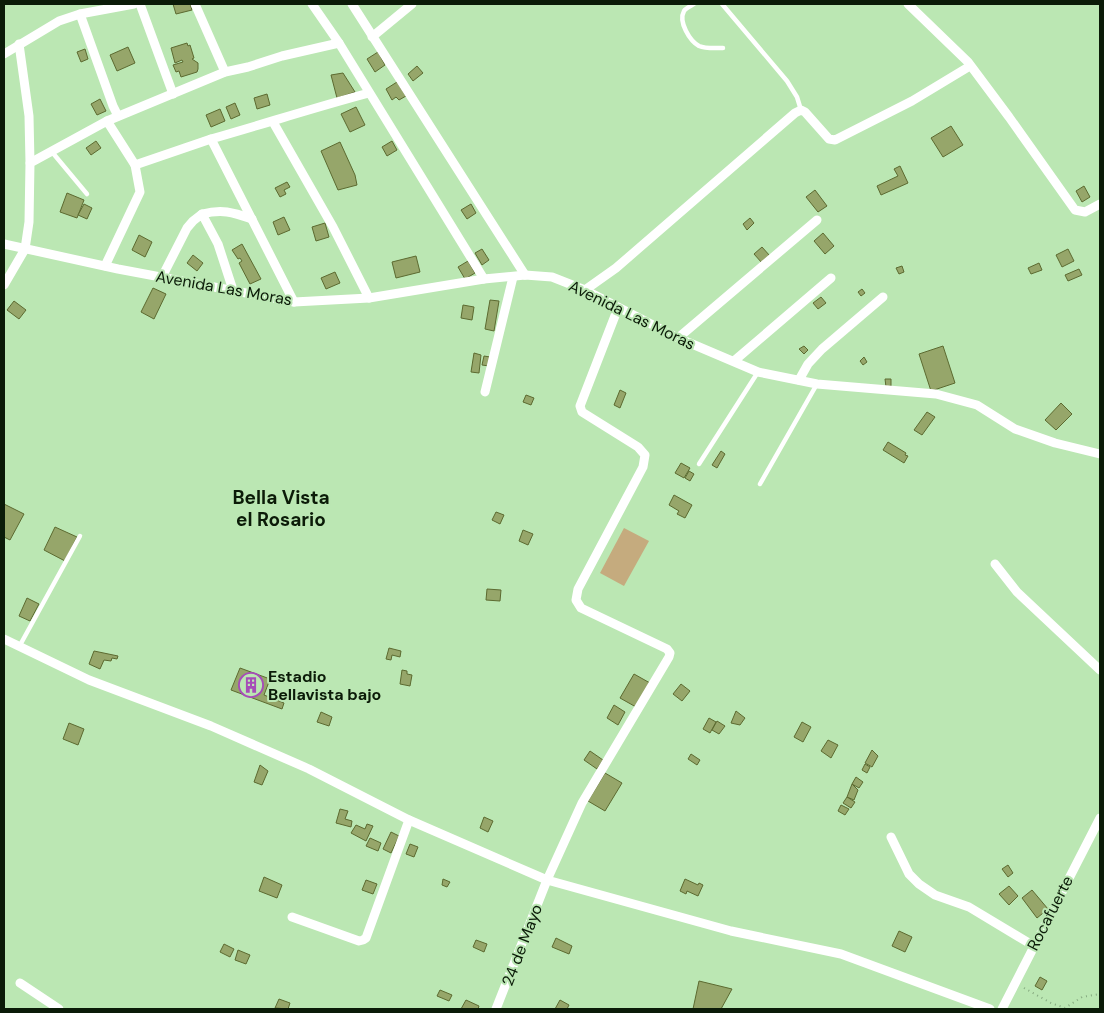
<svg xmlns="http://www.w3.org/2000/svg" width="1104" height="1013" viewBox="0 0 1104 1013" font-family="'DM Sans',sans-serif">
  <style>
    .green { fill: #c5ab7e }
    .building { fill: #96a66a; stroke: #5c6a30 }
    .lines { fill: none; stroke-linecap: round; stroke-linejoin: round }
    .path { stroke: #85a97f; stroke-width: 2; stroke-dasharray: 1 4; stroke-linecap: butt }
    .lane { stroke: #fff; stroke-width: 4.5 }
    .street { stroke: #fff; stroke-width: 9 }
    .labels { text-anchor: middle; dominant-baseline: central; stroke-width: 4; stroke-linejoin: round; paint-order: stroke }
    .street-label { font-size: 16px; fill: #0b1b08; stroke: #bbe7b3 }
    .poi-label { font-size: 16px; font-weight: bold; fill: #0b1b08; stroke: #bbe7b3; text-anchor: start }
    .quarter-label { font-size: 19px; font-weight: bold; fill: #0b1b08; stroke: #bbe7b3 }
  </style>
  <rect width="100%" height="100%" fill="#bbe7b3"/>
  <polygon class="green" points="624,528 649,541 624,586 600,573"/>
  <g class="building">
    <polygon points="173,4 190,4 192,10 176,14"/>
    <polygon points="187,43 188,46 190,45 194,58 192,59 198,63 198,69 197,72 181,77 179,71 176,72 173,65 183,62 182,60 175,63 171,48"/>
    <polygon points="128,47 135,63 117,71 110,55"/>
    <polygon points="85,49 88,59 81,62 77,52"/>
    <polygon points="378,52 385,65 375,72 367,59"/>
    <polygon points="417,66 423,73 413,81 408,74"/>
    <polygon points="343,73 355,92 337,98 331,75"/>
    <polygon points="397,82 406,96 399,100 396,97 392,100 386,89"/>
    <polygon points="267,94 270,105 257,109 254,98"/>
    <polygon points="100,99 106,111 97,115 91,104"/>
    <polygon points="235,103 240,115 231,119 226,107"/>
    <polygon points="356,107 365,125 350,132 341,114"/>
    <polygon points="220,109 225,121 211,127 206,115"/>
    <polygon points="951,126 963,145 943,157 931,138"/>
    <polygon points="96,141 101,148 91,155 86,148"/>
    <polygon points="392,141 397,150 387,156 382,147"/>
    <polygon points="340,142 355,175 357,185 338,190 321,151"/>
    <polygon points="900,166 908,183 881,195 877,186 898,176 894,169"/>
    <polygon points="287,182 290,187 284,190 286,194 280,197 275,188"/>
    <polygon points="1084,186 1090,197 1082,202 1076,191"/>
    <polygon points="815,190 827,206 818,212 806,197"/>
    <polygon points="67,193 84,200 77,218 60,212"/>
    <polygon points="84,204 92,208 87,219 78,215"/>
    <polygon points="471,204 476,213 467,219 461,210"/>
    <polygon points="284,217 290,230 278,235 273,222"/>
    <polygon points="750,218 754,223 747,230 743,224"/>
    <polygon points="325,223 329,237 316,241 312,227"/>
    <polygon points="823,233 834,246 825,254 814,241"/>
    <polygon points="139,235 152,242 145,257 132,250"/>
    <polygon points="242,244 261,279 250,284 239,263 242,261 240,258 238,259 232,250"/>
    <polygon points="762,247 770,256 762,263 754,254"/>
    <polygon points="482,249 489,260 482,265 475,253"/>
    <polygon points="1068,249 1074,261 1062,267 1056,255"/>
    <polygon points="193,255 203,263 197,271 187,263"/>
    <polygon points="416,256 420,272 396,278 392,262"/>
    <polygon points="468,261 475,273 465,279 458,267"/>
    <polygon points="1039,263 1042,270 1031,274 1028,268"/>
    <polygon points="902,266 904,272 899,274 896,268"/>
    <polygon points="1079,269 1082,275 1068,281 1065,275"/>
    <polygon points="335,272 340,283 326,289 321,278"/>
    <polygon points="153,288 166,294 154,319 141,312"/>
    <polygon points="862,289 865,293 861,296 858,292"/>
    <polygon points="821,297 826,303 818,309 813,303"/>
    <polygon points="490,300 499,301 494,331 485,329"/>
    <polygon points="14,301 26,310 19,319 7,310"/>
    <polygon points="463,305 474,307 472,320 461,318"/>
    <polygon points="804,346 808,350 804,354 799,349"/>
    <polygon points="943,346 955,383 931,391 919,354"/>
    <polygon points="474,353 481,355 479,373 471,372"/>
    <polygon points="484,356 490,357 489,366 482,365"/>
    <polygon points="864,357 867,362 863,365 860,361"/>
    <polygon points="885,379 891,379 891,386 886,387"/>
    <polygon points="620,390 626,393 620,408 614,405"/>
    <polygon points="526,395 534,398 531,405 523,402"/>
    <polygon points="1061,403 1072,414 1056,430 1045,420"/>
    <polygon points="927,412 935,417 922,435 914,430"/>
    <polygon points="888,442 906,453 905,455 908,456 904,463 883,450"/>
    <polygon points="721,451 725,454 717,468 712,465"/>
    <polygon points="681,463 690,468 684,478 675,473"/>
    <polygon points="689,471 694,474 690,481 685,478"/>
    <polygon points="674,495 692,505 685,518 677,514 679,511 669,505"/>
    <polygon points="4,504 24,514 10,540 4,537"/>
    <polygon points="496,512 504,515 500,524 492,520"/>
    <polygon points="55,527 77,537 65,561 44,550"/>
    <polygon points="523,530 533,534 528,545 519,541"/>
    <polygon points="487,589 501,590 500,601 486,600"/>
    <polygon points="27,598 39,604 30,621 19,616"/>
    <polygon points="389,648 401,651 400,657 392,655 391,660 386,659"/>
    <polygon points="94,651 118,656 117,659 112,658 111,661 104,660 100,669 89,664"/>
    <polygon points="240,668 270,679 264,695 284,703 282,709 231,690"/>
    <polygon points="402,670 407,671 407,674 412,675 410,686 400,684"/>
    <polygon points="634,674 650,683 636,707 620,698"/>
    <polygon points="681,684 690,691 682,701 673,694"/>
    <polygon points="614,705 625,712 618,725 607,718"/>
    <polygon points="736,711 745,718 740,725 731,723"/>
    <polygon points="321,712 332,717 329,726 317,722"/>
    <polygon points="709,718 716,722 710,733 703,729"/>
    <polygon points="717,721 725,726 719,734 712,730"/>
    <polygon points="802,722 811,727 803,742 794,737"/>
    <polygon points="69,723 84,729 78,745 63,739"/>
    <polygon points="828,740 838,745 831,758 821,751"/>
    <polygon points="872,750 878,756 872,767 865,763"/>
    <polygon points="590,751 603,760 597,769 584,760"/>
    <polygon points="691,754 700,760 697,765 688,759"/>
    <polygon points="865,764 870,767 867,773 862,770"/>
    <polygon points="260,765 268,771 262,785 254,782"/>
    <polygon points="605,773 622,783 605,811 588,801"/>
    <polygon points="856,777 863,782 859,788 852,784"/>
    <polygon points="852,784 858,790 854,800 847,797"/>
    <polygon points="847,797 855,802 851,808 843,803"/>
    <polygon points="841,805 849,809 845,815 838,811"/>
    <polygon points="340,809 348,811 345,819 352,821 351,827 336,823"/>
    <polygon points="484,817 493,821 488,832 480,828"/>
    <polygon points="367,824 373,826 366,841 351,833 356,825 365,829"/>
    <polygon points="391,832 399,836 391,853 383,849"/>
    <polygon points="370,838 381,843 378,851 366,846"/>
    <polygon points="410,844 418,847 414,857 406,854"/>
    <polygon points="1008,865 1013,873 1008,877 1002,869"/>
    <polygon points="264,877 282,885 277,898 259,891"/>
    <polygon points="443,879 450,882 447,887 442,885"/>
    <polygon points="685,879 698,885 699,883 703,885 698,896 687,891 686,894 680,891"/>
    <polygon points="366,880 377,884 373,894 362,890"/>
    <polygon points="1009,886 1018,896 1009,905 999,894"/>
    <polygon points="1032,890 1048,909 1037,918 1022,898"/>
    <polygon points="899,931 912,937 905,952 892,946"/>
    <polygon points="556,938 572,946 569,954 552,947"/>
    <polygon points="476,940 487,944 484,952 473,947"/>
    <polygon points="224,944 234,949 230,957 220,952"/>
    <polygon points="238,950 250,955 246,964 235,960"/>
    <polygon points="1040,977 1047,981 1042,990 1035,986"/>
    <polygon points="699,981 732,989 721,1009 693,1009"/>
    <polygon points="440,990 452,995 449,1001 437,996"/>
    <polygon points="279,999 290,1003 288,1009 275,1008"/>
    <polygon points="466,1000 479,1006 478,1009 461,1009"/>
    <polygon points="560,1000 569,1005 567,1009 555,1009"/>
  </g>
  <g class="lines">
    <polyline class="path" points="1024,988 1051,1003 1065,1008 1082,997 1100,994"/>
    <g class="lane">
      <path d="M 694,4 C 691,6 686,8 684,11 C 678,22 690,41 699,46 C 706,49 715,48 723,48"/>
      <polyline points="722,4 787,81 797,97 801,110"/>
      <polyline points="52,152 87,194"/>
      <polyline points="699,464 758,372"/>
      <polyline points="760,484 817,384"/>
      <polyline points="19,647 80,536"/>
    </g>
    <g class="street">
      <polyline points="140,4 173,94"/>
      <polyline points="195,4 225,72"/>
      <polyline points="312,4 339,43 484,279"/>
      <polyline points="352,4 525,275"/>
      <polyline points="908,4 968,62 1009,117 1075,210 1085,212 1100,204"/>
      <polyline points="80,14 113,106 118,116"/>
      <polyline points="372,37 412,4"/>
      <polyline points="19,44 29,116 30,163"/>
      <polyline points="4,54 59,21 80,14 134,4"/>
      <polyline points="107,121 225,72 248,67 282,56 339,43"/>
      <polyline points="273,122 333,227 369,298"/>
      <path d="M 202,214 C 222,209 232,212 252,219"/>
      <polyline points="4,244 118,269 294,302 369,298 484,279 525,275 552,277 585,290 678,338 758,372 817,384 936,394 977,405 1015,429 1055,443 1100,454"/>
      <polyline points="105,266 140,192 135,165 211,139"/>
      <polyline points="162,277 187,228 193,221 202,214 218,244 233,290"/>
      <polyline points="4,285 25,249 29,222 30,163 107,121 135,165"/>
      <polyline points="585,290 616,268 795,113 801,110 805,112 829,139 835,140 912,101 970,66"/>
      <path d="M 294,302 L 211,139 C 264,124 316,107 369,93"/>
      <polyline points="678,338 817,220"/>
      <polyline points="734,361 831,278"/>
      <polyline points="799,380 808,364 822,349 883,297"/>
      <polyline points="485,392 513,277"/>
      <polyline points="995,564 1017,592 1100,670"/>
      <polyline points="4,639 89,680 211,726 309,769 409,820 547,880 731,931 841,954 990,1009"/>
      <polyline points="891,837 909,874 919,884 935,895 969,907 1034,946"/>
      <polyline points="292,917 359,941 363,940 366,938 409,820"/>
      <polyline points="20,983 59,1009"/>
      <polyline points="496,1009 547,880 582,803 669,657 670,653 667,649 581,608 576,600 578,589 643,467 645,455 638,447 582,412 580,406 618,308"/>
      <polyline points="1002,1009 1100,818"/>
    </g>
  </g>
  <defs>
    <symbol id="building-ring" viewBox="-11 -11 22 22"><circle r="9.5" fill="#bbe7b3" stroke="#a64cb8" stroke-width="1.5"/><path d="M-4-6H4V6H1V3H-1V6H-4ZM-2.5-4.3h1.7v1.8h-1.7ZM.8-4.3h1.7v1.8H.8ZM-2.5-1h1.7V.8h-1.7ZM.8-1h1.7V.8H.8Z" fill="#a64cb8"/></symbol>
  </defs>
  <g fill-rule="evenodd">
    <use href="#building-ring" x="237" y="671" width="28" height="28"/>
  </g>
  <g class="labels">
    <g class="street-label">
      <text transform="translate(224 288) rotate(10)">Avenida Las Moras</text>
      <text transform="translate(632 315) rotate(26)">Avenida Las Moras</text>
      <text transform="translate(1050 913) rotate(-63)">Rocafuerte</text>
      <text transform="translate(522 945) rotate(-69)">24 de Mayo</text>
    </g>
    <g class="poi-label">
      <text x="268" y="676">Estadio<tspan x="268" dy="18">Bellavista bajo</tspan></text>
    </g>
    <g class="quarter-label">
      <text x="281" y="497">Bella Vista<tspan x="281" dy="22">el Rosario</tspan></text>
    </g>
  </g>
  <rect width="1104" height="1013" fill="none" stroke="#0b1b08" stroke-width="10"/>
</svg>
